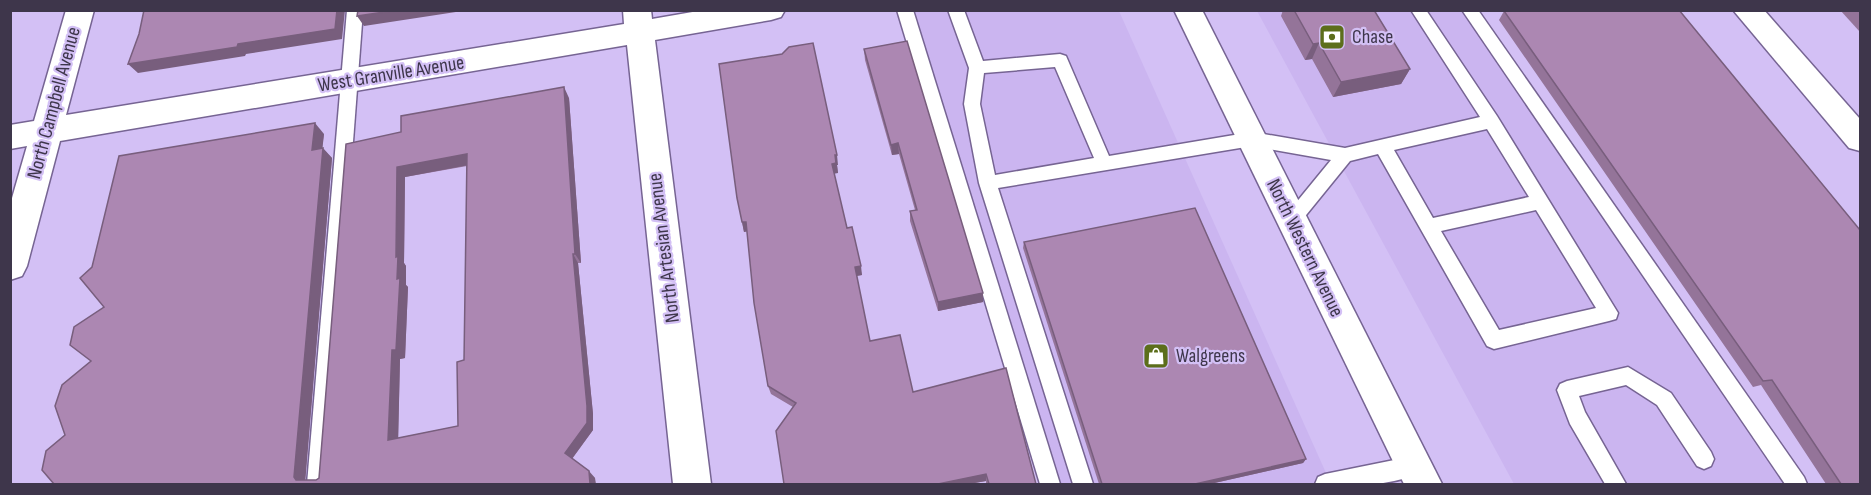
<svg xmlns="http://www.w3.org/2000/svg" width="1871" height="495" viewBox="0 0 1871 495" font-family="'Sofia Sans Condensed',sans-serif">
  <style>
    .built { fill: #cbb5f0 }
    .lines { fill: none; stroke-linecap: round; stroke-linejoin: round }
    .service-casing { stroke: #766493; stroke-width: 3 }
    .minor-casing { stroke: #766493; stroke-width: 3 }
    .secondary-casing { stroke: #766493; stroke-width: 3 }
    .service { fill: #fff; fill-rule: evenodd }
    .minor { fill: #fff; fill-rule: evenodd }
    .secondary { fill: #fff; fill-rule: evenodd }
    .wall { fill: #947499; fill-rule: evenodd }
    .shaded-wall { fill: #785e7d }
    .building { fill: #ac87b2; stroke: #785e7d; stroke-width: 1.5; fill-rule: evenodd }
    .labels { text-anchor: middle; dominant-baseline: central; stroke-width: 4.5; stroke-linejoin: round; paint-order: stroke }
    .poi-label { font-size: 20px; fill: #3e364b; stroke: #d3c0f5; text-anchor: start }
    .street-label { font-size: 20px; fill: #3e364b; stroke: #d3c0f5 }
  </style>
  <rect width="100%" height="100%" fill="#d3c0f5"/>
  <g class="built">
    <polygon points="906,11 1119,11 1331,484 1048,484"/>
    <polygon points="1257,11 1477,11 1806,484 1514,484"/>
  </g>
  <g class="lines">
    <defs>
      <g id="service">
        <polygon points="347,10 363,10 327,484 307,484"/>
        <polygon points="897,10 913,10 1060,484 1040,484"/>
        <path d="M 948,10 L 964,10 L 983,61 L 1060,54 L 1066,56 L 1109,156 L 1252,132 L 1345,148 L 1480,117 L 1411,10 L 1426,10 L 1497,116 L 1618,313 L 1616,319 L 1609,321 L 1494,349 L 1487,346 L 1378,154 L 1350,161 L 1298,225 L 1292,227 L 1286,225 L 1283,220 L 1286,215 L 1331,160 L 1252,146 L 998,188 L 1093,484 L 1073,484 L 979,183 L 964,104 L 969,68 ZM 1055,67 L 1094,158 L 995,175 L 980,104 L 984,73 ZM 1487,129 L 1529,197 L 1433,218 L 1394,150 ZM 1536,210 L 1596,308 L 1499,330 L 1441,231 Z"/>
        <polygon points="1462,10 1478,10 1804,477 1807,484 1785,484"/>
        <polygon points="1628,367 1671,393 1711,452 1714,459 1711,466 1704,469 1697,466 1657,405 1626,385 1579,396 1585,412 1626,484 1605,484 1570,424 1557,390 1560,384 1567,381"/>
        <path d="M 1414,456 L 1421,459 L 1424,466 L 1421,473 C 1389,486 1348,488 1315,484 L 1318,477 L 1325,474 Z"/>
      </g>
      <g id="minor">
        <polygon points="66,10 94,10 66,115 624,24 623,10 651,10 652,19 704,10 785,10 781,17 771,20 655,40 711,484 673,484 627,45 60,141 27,266 22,276 10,280 10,205 27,146 10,149 10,125 34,121"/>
        <polygon points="1733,10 1764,10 1860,119 1860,151 1849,148"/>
      </g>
      <polygon id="secondary" points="1174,10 1202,10 1442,484 1404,484"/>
    </defs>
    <use href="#service" class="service-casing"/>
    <use href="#minor" class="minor-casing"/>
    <use href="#secondary" class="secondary-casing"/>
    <use href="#service" class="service"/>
    <use href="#minor" class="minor"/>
    <use href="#secondary" class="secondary"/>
  </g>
  <g class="wall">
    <polygon points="1283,10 1374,10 1410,69 1401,84 1333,97 1312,59 1305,60 1281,16"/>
    <polygon points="1840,10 1860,10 1860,32"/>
    <polygon points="1504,11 1860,484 1826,484 1761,385 1753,387 1499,20"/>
    <polygon points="864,49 983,293 983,302 938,311 910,221 910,211 915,210 899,154 892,155 865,60"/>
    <polygon points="719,64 838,165 837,165 838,173 834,173 847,228 862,275 856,276 870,341 913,392 1036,484 986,484 986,481 969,484 784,484 793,407 771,394 768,386 747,231 744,232 742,222"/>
    <path d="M 569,98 L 581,263 L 578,263 L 593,414 L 593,430 L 572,459 L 595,478 L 54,484 L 65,435 L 91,361 L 104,307 L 92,267 L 324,134 L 322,148 L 332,158 L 305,480 L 316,480 L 319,478 L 346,144 ZM 467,166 L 464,360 L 458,426 L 398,438 L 400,359 L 405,358 L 408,287 L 406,285 L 406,266 L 404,263 L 405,177 Z"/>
    <polygon points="1024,242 1306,459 1303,463 1210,484 1099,484 1023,248"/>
  </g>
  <g class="shaded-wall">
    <polygon points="337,10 345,10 342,39 246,54 245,56 138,73 128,64 238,44"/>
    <polygon points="398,10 469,10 364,26 357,16"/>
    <polygon points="1319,43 1312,59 1305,60 1313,44"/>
    <polygon points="1410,69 1401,84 1333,97 1341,82"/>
    <polygon points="564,87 569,98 581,263 575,254"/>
    <polygon points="315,123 324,134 321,161 312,150"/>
    <polygon points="898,143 899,154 892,155 891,145"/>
    <polygon points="323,148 332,158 305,484 296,480 294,477"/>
    <polygon points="467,154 474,164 405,177 404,263 406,266 406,285 408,287 405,358 400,359 398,447 388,440 392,350 397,279 396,257 397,167"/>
    <polygon points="835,155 837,155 838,165 837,165 838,173 833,174 832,164"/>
    <polygon points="742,222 746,222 749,231 744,232"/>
    <polygon points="573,254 578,263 593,414 593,430 571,460 565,453"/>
    <polygon points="861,266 862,275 856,276 855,267"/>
    <polygon points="983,293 983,302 938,311 938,302"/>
    <polygon points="1306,459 1303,463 1210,484 1195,484"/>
    <polygon points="589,471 595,478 596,484 590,484"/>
    <polygon points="986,474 986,481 969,484 938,484"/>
  </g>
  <g class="building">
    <polygon points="144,10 337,10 335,29 238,44 237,47 128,64 139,34"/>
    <polygon points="358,10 398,10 357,16"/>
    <polygon points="1294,10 1374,10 1410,69 1341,82 1319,43 1313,44"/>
    <polygon points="1508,10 1679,10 1860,230 1860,484 1841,484 1772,380 1763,381 1504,11"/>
    <polygon points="907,41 983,293 938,302 910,211 917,210 898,143 891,145 864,49"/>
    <polygon points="813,43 837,155 835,155 836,163 832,164 847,228 852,227 861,266 855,267 870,341 900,335 913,392 1006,368 1036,484 989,484 986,474 938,484 784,484 776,431 796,403 768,386 754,303 746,222 742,222 737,198 719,64 782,54 789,47"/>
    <path d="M 564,87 L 575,254 L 573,254 L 587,406 L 587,423 L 565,453 L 589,471 L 590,484 L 54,484 L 42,470 L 46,451 L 65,435 L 55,406 L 62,385 L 91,361 L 70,345 L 74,327 L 104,307 L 80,278 L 92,267 L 119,156 L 315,123 L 312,150 L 323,148 L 294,477 L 296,480 L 316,480 L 319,478 L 346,144 L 401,132 L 401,116 ZM 467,154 L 464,360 L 457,362 L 458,426 L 388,440 L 392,350 L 396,350 L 400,278 L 397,279 L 398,256 L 396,257 L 397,167 Z"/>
    <polygon points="1195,208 1306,459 1195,484 1102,484 1024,242"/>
  </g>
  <defs>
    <symbol id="bank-square" viewBox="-11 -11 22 22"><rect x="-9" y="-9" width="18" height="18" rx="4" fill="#5c6e1b" stroke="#d3c0f5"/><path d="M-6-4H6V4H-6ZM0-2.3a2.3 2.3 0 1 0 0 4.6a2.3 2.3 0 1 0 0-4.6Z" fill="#fff"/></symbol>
    <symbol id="shop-square" viewBox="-11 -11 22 22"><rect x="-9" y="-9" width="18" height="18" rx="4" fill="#5c6e1b" stroke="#d3c0f5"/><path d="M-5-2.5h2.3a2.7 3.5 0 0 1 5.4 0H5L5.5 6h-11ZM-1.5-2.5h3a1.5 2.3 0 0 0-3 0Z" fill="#fff"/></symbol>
  </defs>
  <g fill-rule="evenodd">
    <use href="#bank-square" x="1317" y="22" width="30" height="30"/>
    <use href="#shop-square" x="1141" y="341" width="30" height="30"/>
  </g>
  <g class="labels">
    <g class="poi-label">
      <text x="1352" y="37">Chase</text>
      <text x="1176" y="356">Walgreens</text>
    </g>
    <g class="street-label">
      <text transform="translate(391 74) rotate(-9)">West Granville Avenue</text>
      <text transform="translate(54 103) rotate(-75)">North Campbell Avenue</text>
      <text transform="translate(664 248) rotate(-97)">North Artesian Avenue</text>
      <text transform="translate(1305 248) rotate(64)">North Western Avenue</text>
    </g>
  </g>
  <rect width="1871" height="495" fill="none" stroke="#3e364b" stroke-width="24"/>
</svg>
